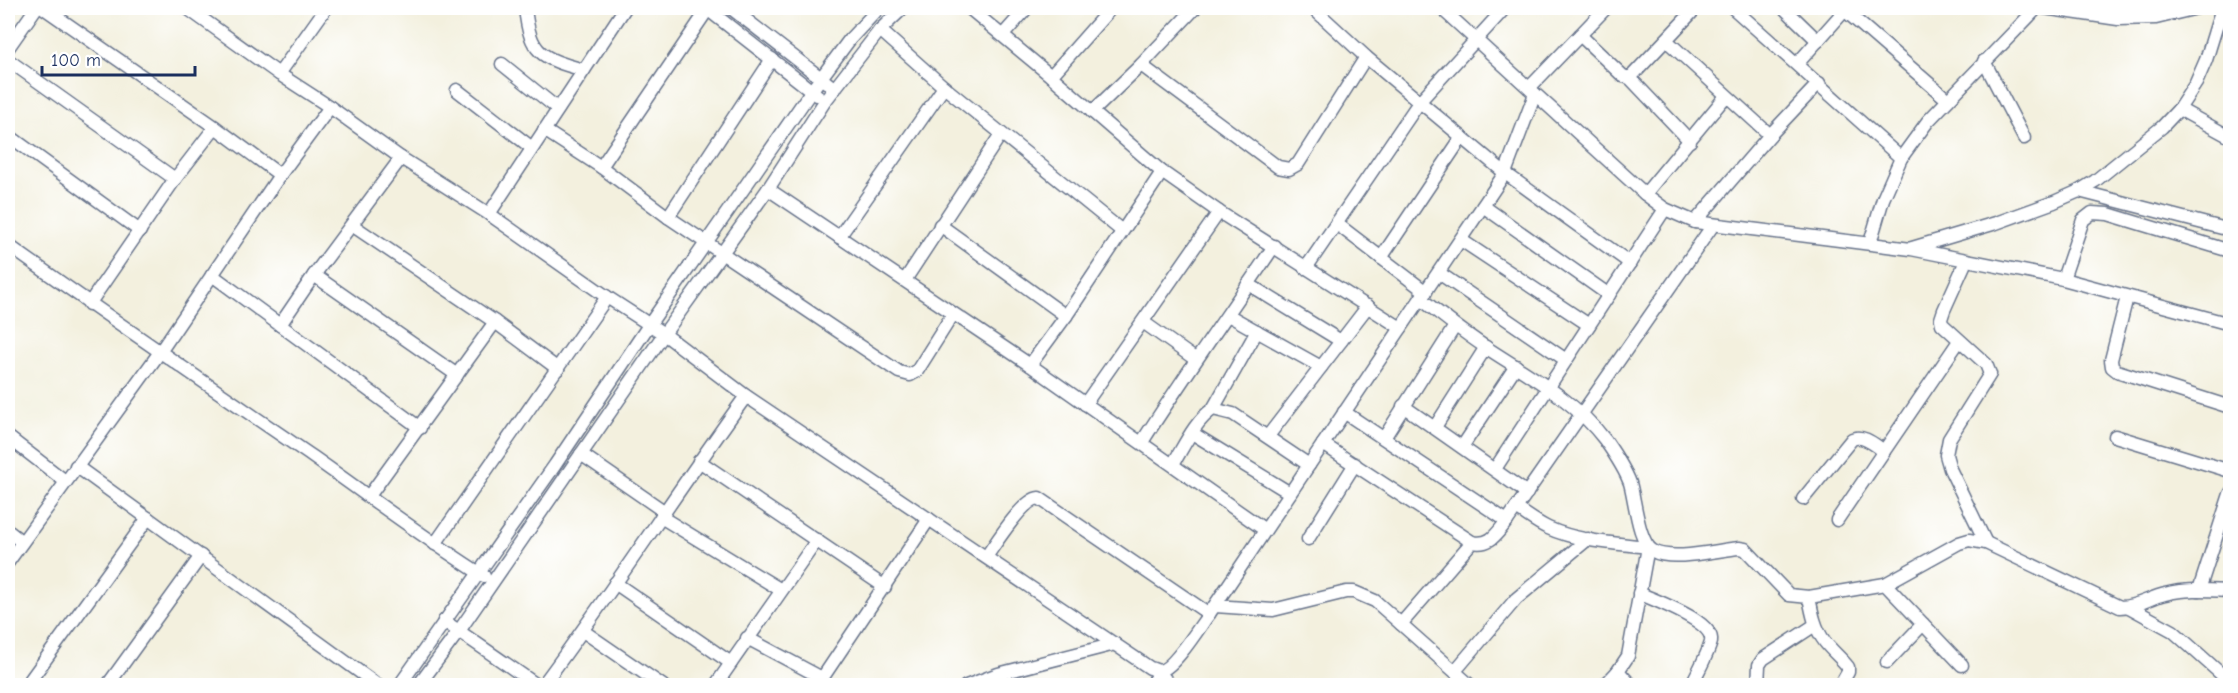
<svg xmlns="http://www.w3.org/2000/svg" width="2238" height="693" viewBox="0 0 2238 693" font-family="'Comic Neue',sans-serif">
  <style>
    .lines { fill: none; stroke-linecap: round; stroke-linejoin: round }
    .minor-casing { stroke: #67738b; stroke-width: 15 }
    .minor { stroke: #fff; stroke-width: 12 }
  </style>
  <rect width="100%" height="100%" fill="#fff"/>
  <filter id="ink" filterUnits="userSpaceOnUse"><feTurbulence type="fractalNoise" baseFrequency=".0167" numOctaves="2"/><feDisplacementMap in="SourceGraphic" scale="12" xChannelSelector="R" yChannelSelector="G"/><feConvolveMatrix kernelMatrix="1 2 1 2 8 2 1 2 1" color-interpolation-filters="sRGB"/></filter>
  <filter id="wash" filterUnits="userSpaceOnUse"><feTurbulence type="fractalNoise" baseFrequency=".008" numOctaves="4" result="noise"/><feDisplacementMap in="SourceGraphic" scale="24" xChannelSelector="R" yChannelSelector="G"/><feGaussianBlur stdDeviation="1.35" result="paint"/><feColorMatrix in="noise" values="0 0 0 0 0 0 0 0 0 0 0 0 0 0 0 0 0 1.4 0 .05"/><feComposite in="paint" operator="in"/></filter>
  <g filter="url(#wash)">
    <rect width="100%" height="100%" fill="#f3f0de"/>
  </g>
  <g filter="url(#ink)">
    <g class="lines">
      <defs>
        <g id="minor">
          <polyline points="44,8 215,127 280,175"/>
          <polyline points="187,8 279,74 330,107"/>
          <path d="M 525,8 C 530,54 541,58 584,70"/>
          <polyline points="706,8 817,95"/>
          <polyline points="731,8 835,89"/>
          <polyline points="969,8 1051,76 1162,172 1219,212 1401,328"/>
          <polyline points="1313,8 1366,57 1505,173 1630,263"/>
          <polyline points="1441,8 1645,194 1665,209 1695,222 1911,249 2063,279 2230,324"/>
          <polyline points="1733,8 1901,158"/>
          <polyline points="1784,8 1818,41"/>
          <polyline points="1842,8 1948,100"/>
          <polyline points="2044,8 2118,19 2156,18 2197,8"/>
          <polyline points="880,30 944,87 1122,231"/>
          <polyline points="1003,35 1027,8"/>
          <polyline points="1580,35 1623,76 1630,78 1696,8"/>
          <polyline points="1666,40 1770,135"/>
          <polyline points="8,48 36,8"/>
          <polyline points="8,60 175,179"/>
          <polyline points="1984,61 2024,138"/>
          <polyline points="502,64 558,109"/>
          <polyline points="1797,64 1845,10"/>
          <polyline points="1141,65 1278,167 1289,169 1298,164 1366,57"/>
          <polyline points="279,74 326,8"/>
          <polyline points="1051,76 1111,8"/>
          <polyline points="1630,78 1690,141"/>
          <polyline points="1529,88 1606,8"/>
          <polyline points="457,90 532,148"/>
          <polyline points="2179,109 2230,137"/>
          <polyline points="1092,112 1141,65 1195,8"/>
          <polyline points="544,130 601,167 668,217 899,372 910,375 917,371 953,314"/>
          <polyline points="8,135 140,231"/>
          <polyline points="601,167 708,9"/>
          <polyline points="768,189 1030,365 1265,530"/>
          <polyline points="2079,191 2230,230"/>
          <polyline points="1645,194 1726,96"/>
          <polyline points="1483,206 1609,295"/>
          <polyline points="489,214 625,8"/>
          <polyline points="668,217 772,59"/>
          <polyline points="1695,222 1770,135 1819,83"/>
          <polyline points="1337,224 1426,292"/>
          <polyline points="352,225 495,322 558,369"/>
          <polyline points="940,225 1066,316"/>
          <polyline points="839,237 944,87"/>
          <polyline points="1461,240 1589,325"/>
          <polyline points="1870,243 1883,199 1901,158 1928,121 2037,8"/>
          <path d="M 8,245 C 108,317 211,387 313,457 C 370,497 425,539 484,576"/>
          <polyline points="1912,248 1996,223 2054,202 2079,191 2095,181 2162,127 2179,109 2196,83 2206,60 2222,8"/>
          <polyline points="1381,258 1462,137"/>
          <polyline points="1966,261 1944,310 1941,319 1942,324 1986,364 1990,374 1949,439 1946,455 1950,469 1986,543"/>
          <polyline points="1306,268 1420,101 1505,8"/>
          <polyline points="1439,273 1566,360"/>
          <polyline points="212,275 420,428"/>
          <polyline points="314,275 457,375"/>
          <polyline points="2063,279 2083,220 2092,213 2108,214 2230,251"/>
          <polyline points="905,280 1001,134"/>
          <polyline points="1248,284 1341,341"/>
          <polyline points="2127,297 2111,360 2112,367 2117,371 2230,407"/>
          <path d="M 1421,299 C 1443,316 1464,333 1487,348 C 1528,375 1575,400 1605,440 C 1614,453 1624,467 1630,483 C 1635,499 1638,542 1653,551 C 1672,562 1717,550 1739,548 L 1745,549 L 1789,595 L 1809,597 L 1885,584 L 1959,543 L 1969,540 L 1986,543 L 2120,607 C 2137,607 2149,598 2165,594 C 2185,588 2210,590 2230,591"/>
          <polyline points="89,304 175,179 215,127"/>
          <polyline points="1228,315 1321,367"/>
          <polyline points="1143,322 1195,359"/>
          <polyline points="280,325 314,275 401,158"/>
          <polyline points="1030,365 1066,316 1162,172"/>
          <polyline points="1085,404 1219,212"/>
          <polyline points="1403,406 1527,493"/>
          <polyline points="1213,409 1257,331"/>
          <polyline points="1344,412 1507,521"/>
          <polyline points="1435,427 1486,347"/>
          <polyline points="1192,433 1290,493"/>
          <polyline points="1268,436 1368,306"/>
          <polyline points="2115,436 2230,471"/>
          <polyline points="8,437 65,481"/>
          <polyline points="1384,438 1455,326"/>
          <path d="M 1142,442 C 1184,376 1230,312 1274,246"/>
          <path d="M 1323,444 L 1472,542 C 1491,546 1496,534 1507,521 L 1713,225"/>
          <polyline points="1462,447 1516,366"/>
          <polyline points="581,454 665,512"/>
          <polyline points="699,461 885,587"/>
          <path d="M 1173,464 C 1184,446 1195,421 1213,409 L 1233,414 L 1309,465"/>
          <polyline points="76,466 379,686"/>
          <polyline points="1495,469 1665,209"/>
          <polyline points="369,496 495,322"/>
          <path d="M 1803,499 L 1852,439 C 1863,434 1875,445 1884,451"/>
          <path d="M 1516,508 C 1527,515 1537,523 1548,528 C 1579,542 1615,543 1648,547 L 1628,656 L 1618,671 L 1604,686"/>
          <polyline points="661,517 781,590"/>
          <polyline points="1837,520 1959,341"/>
          <polyline points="8,531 22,542"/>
          <polyline points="1308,539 1355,464"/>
          <polyline points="435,544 607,297"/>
          <path d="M 986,557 C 996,543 1023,499 1039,498 L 1209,614"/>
          <path d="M 8,562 L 160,352 L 280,175 L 330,107 L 401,158 L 489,214 L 607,297 L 664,334 L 746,396 L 1150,668 C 1151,668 1159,671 1159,671 C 1173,670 1200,626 1209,614 L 1505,173 L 1535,94"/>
          <polyline points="615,583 731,663"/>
          <polyline points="1885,584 1962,665"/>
          <polyline points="2199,590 2230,494"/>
          <path d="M 1639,593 C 1655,601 1715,621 1711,642 C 1708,654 1697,673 1691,686"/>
          <path d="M 1809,597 C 1812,613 1815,629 1825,642 C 1832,651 1841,658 1848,667 L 1848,672 L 1840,686"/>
          <polyline points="1215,606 1273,610 1346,592 1354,592 1375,601 1471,686"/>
          <polyline points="2129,607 2173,631 2230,682"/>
          <polyline points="444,621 538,686"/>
          <polyline points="1401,624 1472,542"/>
          <polyline points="583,631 663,686"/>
          <polyline points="747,638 822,678"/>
          <polyline points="1887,662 1923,624"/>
          <polyline points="1455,671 1516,599 1588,539"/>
          <polyline points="1618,671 1632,686"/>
          <polyline points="26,686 148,518"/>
          <polyline points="107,686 201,556"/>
          <polyline points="399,686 555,465 649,325 812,90 850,39 879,8"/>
          <polyline points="418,686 459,631 664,334 768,189 825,101 880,30 903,8"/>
          <path d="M 542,686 C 613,591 677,491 746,396"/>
          <polyline points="715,686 817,540"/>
          <polyline points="817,686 929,519"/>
          <polyline points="966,686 998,674 1115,644"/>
          <polyline points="1152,686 1159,671 1170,686"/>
          <polyline points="1758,686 1759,665 1763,659 1815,625"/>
        </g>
      </defs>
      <use href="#minor" class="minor-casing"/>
      <use href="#minor" class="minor"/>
    </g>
  </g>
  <rect width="2238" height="693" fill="none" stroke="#fff" stroke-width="30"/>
  <path d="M42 66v9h153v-9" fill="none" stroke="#1b2f5e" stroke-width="3"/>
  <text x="51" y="66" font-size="18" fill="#1b2f5e" stroke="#ffffff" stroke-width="4.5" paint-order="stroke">100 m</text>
</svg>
